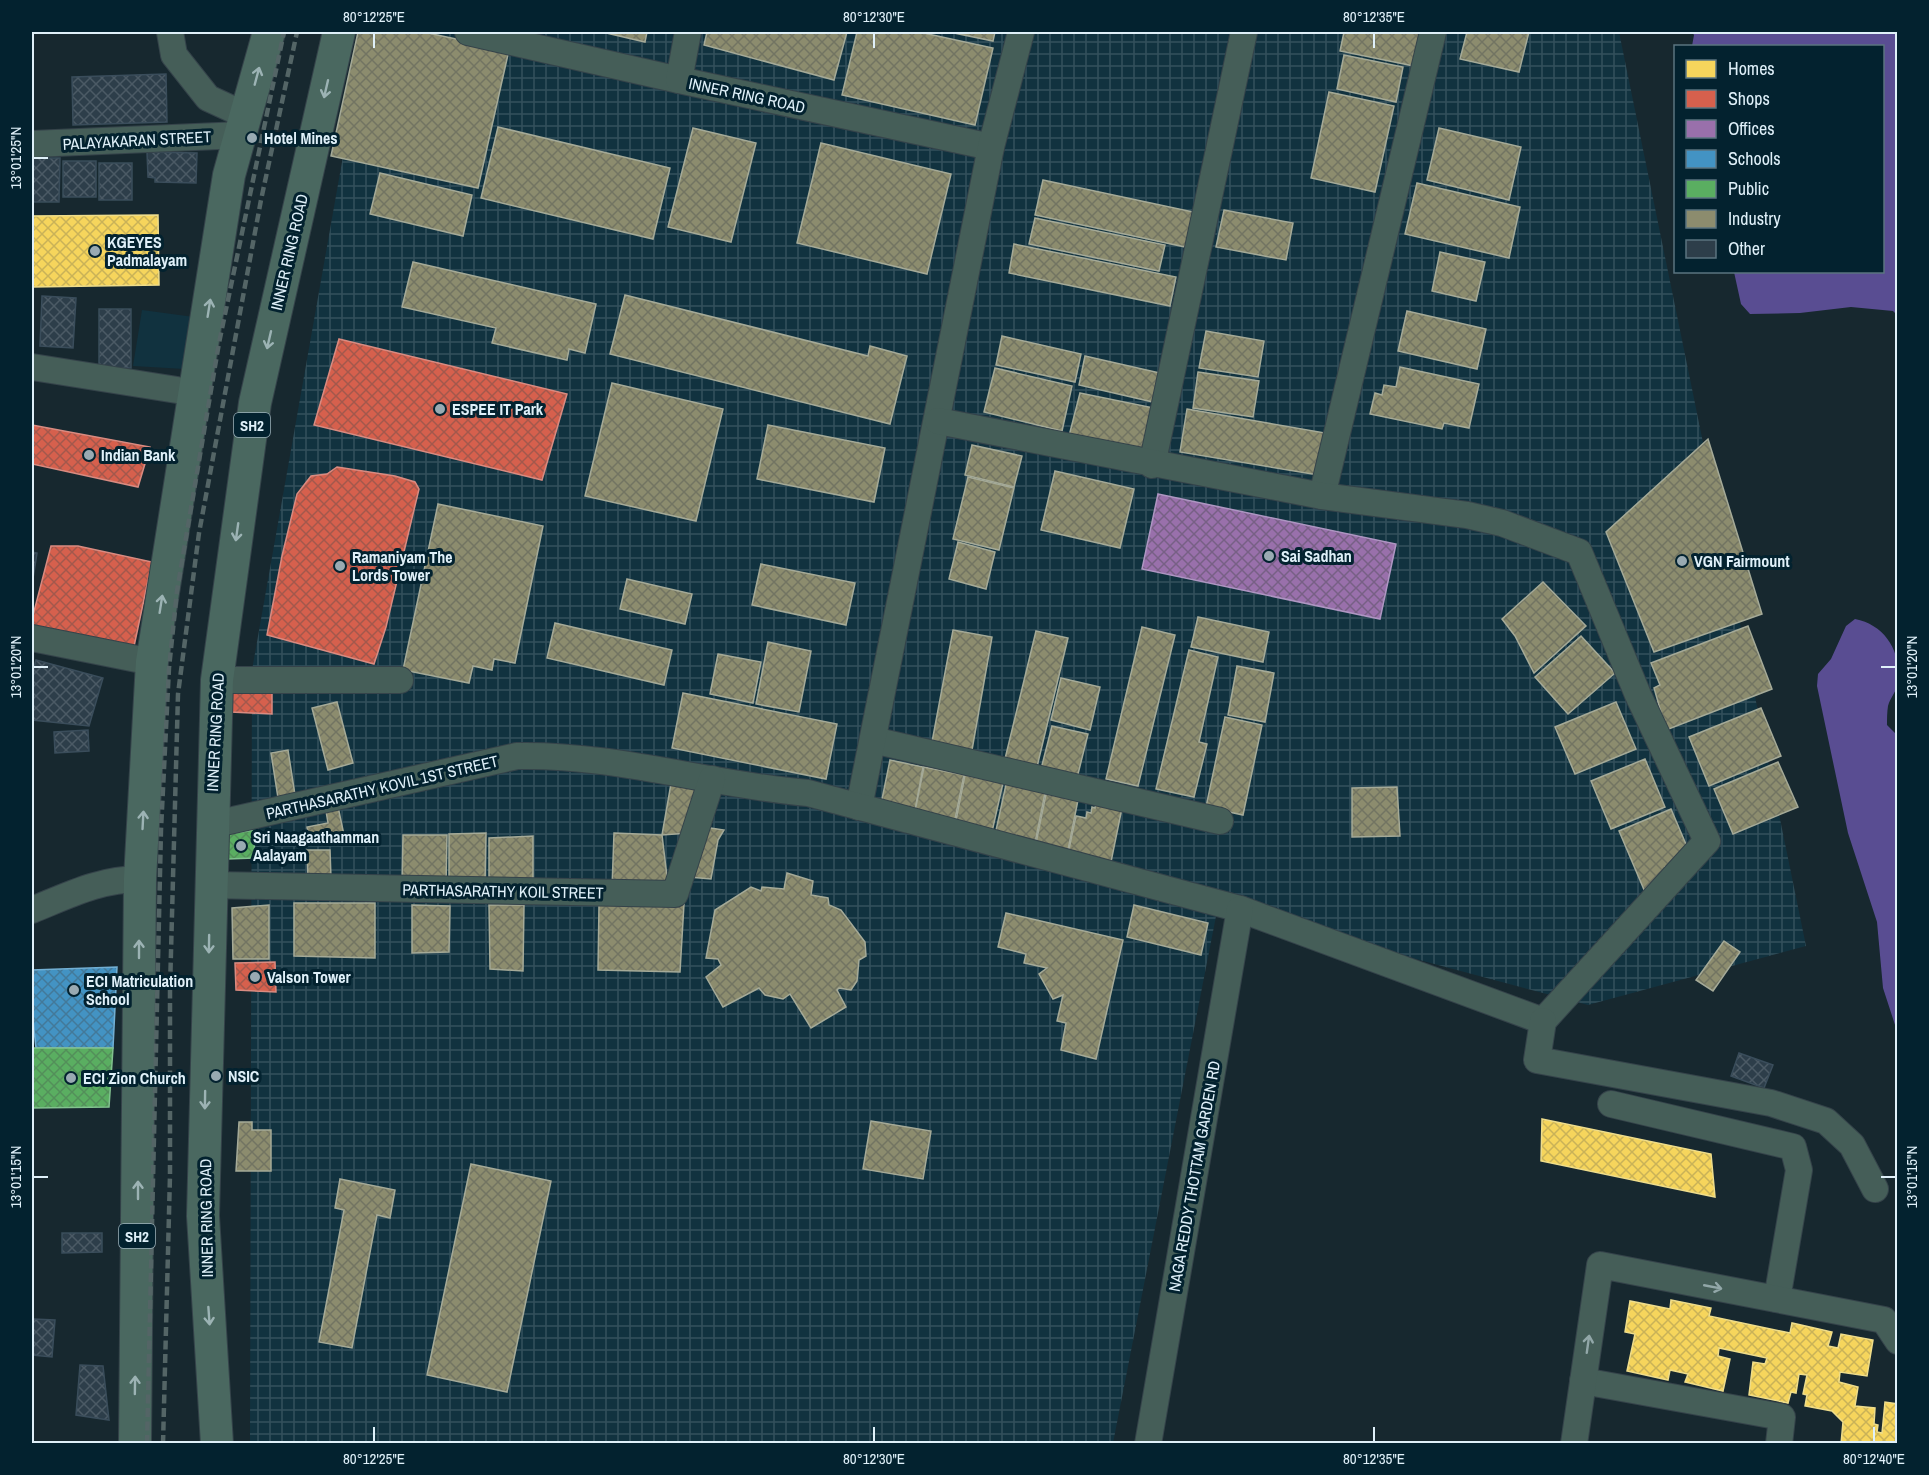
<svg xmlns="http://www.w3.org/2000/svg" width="1929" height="1475" viewBox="0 0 1929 1475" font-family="'Archivo Narrow',sans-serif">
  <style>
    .built { fill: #11323f }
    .industrial { fill: url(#industrial-grid) }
    .water { fill: #594d92 }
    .homes { fill: url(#homes-cross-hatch); stroke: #efdd8b; stroke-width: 1.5 }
    .shops { fill: url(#shops-cross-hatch); stroke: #d98b81; stroke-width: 1.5 }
    .offices { fill: url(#offices-cross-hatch); stroke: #ae96c2; stroke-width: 1.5 }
    .schools { fill: url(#schools-cross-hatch); stroke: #72afd3; stroke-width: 1.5 }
    .public { fill: url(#public-cross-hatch); stroke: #82c28f; stroke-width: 1.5 }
    .industry { fill: url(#industry-cross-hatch); stroke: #a5aa98; stroke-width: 1.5 }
    .building { fill: url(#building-cross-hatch); stroke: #3a4d5b; stroke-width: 1.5 }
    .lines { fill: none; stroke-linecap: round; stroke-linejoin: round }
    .minor-casing { stroke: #35434a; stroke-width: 28 }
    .major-casing { stroke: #35434a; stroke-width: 34 }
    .minor { stroke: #455e58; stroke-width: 26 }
    .major { stroke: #4a6860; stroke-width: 32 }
    .rail { stroke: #546566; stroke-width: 4.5; stroke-dasharray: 9 4.5; stroke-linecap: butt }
    .oneway { stroke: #9cb3b4 }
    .oneway2 { stroke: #92a7a8 }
    .ticks { fill: none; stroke: #dff0f9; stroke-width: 2 }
    .poi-dot { fill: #99aab2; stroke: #03222f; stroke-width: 2 }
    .labels { text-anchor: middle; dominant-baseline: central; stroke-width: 6; stroke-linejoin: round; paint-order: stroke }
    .shield { fill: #03222f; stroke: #9db2bc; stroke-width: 1.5 }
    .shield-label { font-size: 15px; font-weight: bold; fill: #dff0f9 }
    .street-label { font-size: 16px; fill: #dff0f9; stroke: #03222f }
    .poi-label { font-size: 16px; font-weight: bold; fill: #dff0f9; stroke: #03222f; text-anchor: start }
    .neatline { fill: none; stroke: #dff0f9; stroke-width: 2 }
    .ticks-label { font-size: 15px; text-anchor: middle; fill: #dff0f9 }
  </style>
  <defs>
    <pattern id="industrial-grid" width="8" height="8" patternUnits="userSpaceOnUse" patternTransform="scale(1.5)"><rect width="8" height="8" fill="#11323f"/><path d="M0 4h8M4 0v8" fill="none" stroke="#33505c"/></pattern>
    <pattern id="homes-cross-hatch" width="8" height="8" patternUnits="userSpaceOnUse" patternTransform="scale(1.5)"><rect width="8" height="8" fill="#f6d55c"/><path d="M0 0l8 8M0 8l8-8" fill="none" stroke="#c9b258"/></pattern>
    <pattern id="shops-cross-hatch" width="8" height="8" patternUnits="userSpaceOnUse" patternTransform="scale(1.5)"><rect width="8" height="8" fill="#d6604d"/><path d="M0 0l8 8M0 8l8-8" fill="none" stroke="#a3584c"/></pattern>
    <pattern id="offices-cross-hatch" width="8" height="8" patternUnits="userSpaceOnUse" patternTransform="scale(1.5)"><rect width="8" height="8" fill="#9970ab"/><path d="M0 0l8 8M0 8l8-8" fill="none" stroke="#776085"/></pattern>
    <pattern id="schools-cross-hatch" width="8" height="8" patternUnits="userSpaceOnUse" patternTransform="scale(1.5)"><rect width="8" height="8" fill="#4393c3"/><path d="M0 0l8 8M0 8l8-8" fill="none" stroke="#437999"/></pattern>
    <pattern id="public-cross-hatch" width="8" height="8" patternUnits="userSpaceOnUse" patternTransform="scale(1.5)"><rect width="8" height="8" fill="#5aae61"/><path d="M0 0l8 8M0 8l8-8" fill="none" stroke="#538f5a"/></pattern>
    <pattern id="industry-cross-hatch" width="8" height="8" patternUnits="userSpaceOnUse" patternTransform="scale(1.5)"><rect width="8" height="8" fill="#8c8c6e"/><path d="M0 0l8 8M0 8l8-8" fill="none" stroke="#727462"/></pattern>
    <pattern id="building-cross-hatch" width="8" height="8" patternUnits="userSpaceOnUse" patternTransform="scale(1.5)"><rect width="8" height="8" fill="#2d3e4a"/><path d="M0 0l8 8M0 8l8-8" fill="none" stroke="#4b5a65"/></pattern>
  </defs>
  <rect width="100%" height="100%" fill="#17282f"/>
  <polygon class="built" points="142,310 194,317 185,369 133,366"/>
  <polygon class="industrial" points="365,32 1619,32 1806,946 1588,1005 1218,906 1113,1443 250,1444 252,670"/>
  <g class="water">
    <polygon points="1692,32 1897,32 1897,315 1893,311 1851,307 1800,313 1750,314 1741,304 1734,272 1882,272 1882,46 1692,46 1694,35"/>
    <path d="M 1855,619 C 1886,625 1902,653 1898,684 C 1896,692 1890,698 1888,706 C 1887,712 1887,719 1887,725 L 1898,736 L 1897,1031 L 1883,988 L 1877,922 L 1848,833 L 1817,686 L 1818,674 L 1831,659 L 1846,626 Z"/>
  </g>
  <g class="homes">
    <polygon points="158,215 159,285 32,287 32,216"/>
    <polygon points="1542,1119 1711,1154 1715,1197 1541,1161"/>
    <polygon points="1671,1300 1711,1308 1709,1316 1790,1333 1792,1323 1832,1332 1828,1346 1838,1348 1841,1334 1873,1340 1867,1376 1840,1372 1839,1382 1858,1387 1855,1406 1875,1408 1874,1424 1878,1425 1877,1432 1882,1433 1885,1402 1898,1404 1898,1444 1841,1444 1843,1422 1832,1411 1805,1406 1807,1395 1803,1394 1807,1375 1799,1374 1796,1393 1791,1392 1788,1403 1749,1395 1753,1362 1765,1364 1767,1358 1719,1348 1718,1356 1730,1359 1723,1391 1685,1382 1688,1374 1670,1370 1668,1380 1627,1371 1635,1334 1625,1332 1630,1301 1670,1309"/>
  </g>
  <g class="shops">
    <polygon points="339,339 567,394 542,480 314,425"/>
    <polygon points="32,425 150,447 138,487 32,464"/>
    <polygon points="337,467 395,476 415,482 419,489 386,627 374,664 267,635 282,556 297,494 311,476 327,474"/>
    <polygon points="51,546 78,546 152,562 133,651 32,630 32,619"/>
    <polygon points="232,689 272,689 272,714 231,712"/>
    <polygon points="275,962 276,992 236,990 235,963"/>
  </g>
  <polygon class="offices" points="1158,494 1396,544 1380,619 1142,569"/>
  <polygon class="schools" points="117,967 113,1048 36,1048 32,1011 32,970"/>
  <g class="public">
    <polygon points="255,830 254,858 228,859 227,834"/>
    <polygon points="32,1048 113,1048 109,1107 32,1108"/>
  </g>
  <g class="industry">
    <polygon points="358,32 423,32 509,50 478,188 331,156"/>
    <polygon points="602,32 647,32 645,42"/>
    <polygon points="707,32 847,32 834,80 704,45"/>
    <polygon points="857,32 919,32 993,48 975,125 842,95"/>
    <polygon points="949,32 995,32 993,41"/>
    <polygon points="1344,32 1420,32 1414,66 1340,51"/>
    <polygon points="1467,32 1529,32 1519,72 1460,59"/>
    <polygon points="1344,55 1403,67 1396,102 1337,89"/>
    <polygon points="1329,92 1394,106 1375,192 1311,178"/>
    <polygon points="498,127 670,168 653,239 481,198"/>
    <polygon points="693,128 756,143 731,242 668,227"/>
    <polygon points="1439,128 1521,147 1509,200 1427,180"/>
    <polygon points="821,143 951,174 927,274 797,243"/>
    <polygon points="380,173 472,195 463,236 370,214"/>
    <polygon points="1043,180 1198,213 1190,248 1035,215"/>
    <polygon points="1417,183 1520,207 1509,258 1405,234"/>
    <polygon points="1224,210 1293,223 1286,260 1216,247"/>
    <polygon points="1035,218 1165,245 1159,271 1029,244"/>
    <polygon points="1014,244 1176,277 1170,306 1009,273"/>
    <polygon points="1440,252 1485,262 1476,301 1432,291"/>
    <polygon points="413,262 596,304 585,353 569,349 567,360 492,343 496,328 402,307"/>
    <polygon points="625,295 868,356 870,346 907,356 890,424 610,354"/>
    <polygon points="1407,311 1486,329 1477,369 1398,351"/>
    <polygon points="1206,331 1264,341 1258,377 1199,368"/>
    <polygon points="1002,336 1081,354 1075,382 996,365"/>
    <polygon points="1085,356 1160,373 1153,402 1079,385"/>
    <polygon points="1400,367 1479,384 1469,428 1444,423 1442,429 1370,414 1375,393 1382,395 1384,385 1396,387"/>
    <polygon points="995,368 1072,386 1062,431 984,412"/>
    <polygon points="1198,372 1259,381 1253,417 1193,408"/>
    <polygon points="612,383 723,409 696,521 585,496"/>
    <polygon points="1080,393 1154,408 1152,465 1069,436"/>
    <polygon points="1187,409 1331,434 1324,476 1180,452"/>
    <polygon points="768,425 885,448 874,502 757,479"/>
    <polygon points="1708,439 1762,614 1654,652 1606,532"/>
    <polygon points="972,445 1022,456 1014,487 965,475"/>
    <polygon points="1055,471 1134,489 1120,548 1041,530"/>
    <polygon points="968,477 1014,488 999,550 953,539"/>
    <polygon points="438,504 543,526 515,663 494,659 492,670 473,666 469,683 403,670"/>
    <polygon points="958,542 995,552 986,589 949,579"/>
    <polygon points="761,564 855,583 846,625 752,605"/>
    <polygon points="627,579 692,594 685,624 620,609"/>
    <polygon points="1543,582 1586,626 1534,673 1515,636 1502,619"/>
    <polygon points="1198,617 1269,632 1263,662 1191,647"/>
    <polygon points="555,623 672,650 664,685 547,658"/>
    <polygon points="1748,626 1772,689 1666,730 1654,688 1660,685 1651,663"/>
    <polygon points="1142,627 1175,635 1138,786 1106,779"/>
    <polygon points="953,630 992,637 972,750 932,742"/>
    <polygon points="1036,631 1068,638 1036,771 1004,763"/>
    <polygon points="1581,636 1615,673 1568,714 1535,677"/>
    <polygon points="768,642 811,651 799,712 756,704"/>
    <polygon points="1189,650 1218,657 1199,742 1207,744 1194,797 1156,789"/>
    <polygon points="718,654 761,662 753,703 710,694"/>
    <polygon points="1237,666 1274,673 1265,722 1228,715"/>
    <polygon points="1061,678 1100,687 1090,730 1051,720"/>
    <polygon points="683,693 837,724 826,779 672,748"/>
    <polygon points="337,702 353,763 328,770 312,708"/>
    <polygon points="1616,702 1636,749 1575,774 1555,727"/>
    <polygon points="1761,708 1781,756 1709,786 1689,737"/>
    <polygon points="1225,717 1262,725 1243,815 1206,807"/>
    <polygon points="1052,726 1088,734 1077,778 1041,769"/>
    <polygon points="288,750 295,795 278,798 271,753"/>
    <polygon points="1645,759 1665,807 1611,829 1591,781"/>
    <polygon points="890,760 923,767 914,816 880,809"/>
    <polygon points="1778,762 1798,807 1733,834 1714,789"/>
    <polygon points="924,767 964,775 954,824 914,816"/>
    <polygon points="965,775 1003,783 992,832 955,825"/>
    <polygon points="672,778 698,784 689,833 662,835"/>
    <polygon points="1007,780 1046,788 1035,843 995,835"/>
    <polygon points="1397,787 1400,836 1352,837 1352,788"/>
    <polygon points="1046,794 1078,800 1068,850 1036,843"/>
    <polygon points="337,802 344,835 310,842 307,827 328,823 325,805"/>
    <polygon points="1096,803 1122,808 1111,862 1068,854 1076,816 1086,818 1087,812 1091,813 1092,807 1095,808"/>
    <polygon points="1671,809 1691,856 1665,867 1668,873 1645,892 1619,831"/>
    <polygon points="704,827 724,830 718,840 711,879 689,877"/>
    <polygon points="486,833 485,885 449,885 449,834"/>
    <polygon points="614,833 662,835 668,885 612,888"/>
    <polygon points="403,835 447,835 446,885 402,885"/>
    <polygon points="533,836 533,887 489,887 489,838"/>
    <polygon points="307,850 330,850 331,878 308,879"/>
    <polygon points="787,873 813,881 811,895 828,898 829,905 841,910 865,942 866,956 859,960 857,981 851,990 839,988 837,990 846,1007 811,1028 790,994 783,999 765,995 759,988 723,1007 706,977 721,965 718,959 706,958 715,910 751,887 761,891 762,887 784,889"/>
    <polygon points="646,901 684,904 680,972 598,970 599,905"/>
    <polygon points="294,903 375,903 375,958 294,956"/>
    <polygon points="269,905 269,959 233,959 232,908"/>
    <polygon points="412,905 450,906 449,952 412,953"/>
    <polygon points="489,905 524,905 523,971 490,969"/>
    <polygon points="1134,905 1208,923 1201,955 1127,937"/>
    <polygon points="1006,913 1123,940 1096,1059 1061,1050 1066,1023 1057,1021 1063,995 1053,999 1039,974 1047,968 1024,963 1026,954 998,947"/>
    <polygon points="1724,941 1740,952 1713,991 1696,980"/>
    <polygon points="871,1121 931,1131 923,1179 863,1169"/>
    <polygon points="239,1122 252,1122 252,1130 271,1130 271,1171 236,1171"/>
    <polygon points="471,1164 551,1181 507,1392 427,1375"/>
    <polygon points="340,1179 395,1190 390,1218 377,1215 352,1348 319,1342 344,1210 335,1208"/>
  </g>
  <g class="building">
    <polygon points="166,74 167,122 73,125 72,77"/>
    <polygon points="147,152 197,153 196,183 155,182 155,178 148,177"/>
    <polygon points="32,158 60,158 59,202 32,202"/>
    <rect x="63" y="161" width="33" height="36"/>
    <rect x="99" y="163" width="33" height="37"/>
    <polygon points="42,296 76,298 73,348 40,346"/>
    <rect x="99" y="309" width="32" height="59"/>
    <polygon points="32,552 37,553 32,585"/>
    <polygon points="36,660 103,678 89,726 32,720 32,675"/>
    <polygon points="88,730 89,751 55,753 54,732"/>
    <polygon points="1739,1053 1773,1065 1764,1088 1731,1076"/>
    <polygon points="62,1233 102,1233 102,1252 62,1253"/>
    <polygon points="33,1319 55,1320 52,1357 32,1355"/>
    <polygon points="80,1365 103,1366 109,1420 76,1415"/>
  </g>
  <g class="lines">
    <defs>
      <g id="minor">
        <polyline points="170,32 174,55 208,98 247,116"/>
        <polyline points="468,32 679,80 991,147"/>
        <polyline points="679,80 688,32"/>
        <polyline points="32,144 242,135"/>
        <polyline points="32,367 196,393"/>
        <polyline points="1152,465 1244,32"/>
        <polyline points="1322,496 1433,32"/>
        <polyline points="32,638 152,662"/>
        <polyline points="217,680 400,680"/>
        <polyline points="873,740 1220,821"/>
        <polyline points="859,807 991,147 1021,32"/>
        <path d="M 211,825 L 517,756 C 616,754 711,785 808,793 L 1240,909 L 1543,1021 L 1707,841 L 1638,695 L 1579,552 L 1502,523 L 1467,515 L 1322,496 L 938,421"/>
        <polyline points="211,885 675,894 712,779"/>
        <path d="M 32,910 C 69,895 100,879 140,879"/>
        <polyline points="1543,1021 1537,1060 1771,1103 1826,1121 1852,1145 1875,1189"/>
        <polyline points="1611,1104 1793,1147 1799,1170 1777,1299"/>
        <polyline points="1583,1381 1782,1417 1779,1444"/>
        <polyline points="1148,1444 1240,909"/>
        <polyline points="1574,1444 1600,1265 1884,1320 1898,1341"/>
      </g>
      <g id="major">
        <polyline points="135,1444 140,879 152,662 229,175 269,32"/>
        <polyline points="217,1444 203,1216 217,680 255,403 339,32"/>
      </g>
    </defs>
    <use href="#minor" class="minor-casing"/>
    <use href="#major" class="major-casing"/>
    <use href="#minor" class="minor"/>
    <use href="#major" class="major"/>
    <g class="rail">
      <polyline points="147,1444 161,830 169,668 177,591 219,343 284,32"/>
      <polyline points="163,1444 170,1175 170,989 178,694 199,533 261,200 297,32"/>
    </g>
  </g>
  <defs><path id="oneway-shaft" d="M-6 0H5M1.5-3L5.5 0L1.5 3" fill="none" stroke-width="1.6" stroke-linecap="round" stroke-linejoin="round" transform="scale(1.5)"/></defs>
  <g class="oneway">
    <use href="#oneway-shaft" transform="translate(257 76) rotate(-75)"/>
    <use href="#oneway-shaft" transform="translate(326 89) rotate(103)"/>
    <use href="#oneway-shaft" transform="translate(209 308) rotate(-81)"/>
    <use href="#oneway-shaft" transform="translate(269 340) rotate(103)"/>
    <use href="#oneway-shaft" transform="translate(237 532) rotate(98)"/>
    <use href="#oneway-shaft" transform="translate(161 604) rotate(-81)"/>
    <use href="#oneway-shaft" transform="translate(143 820) rotate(-87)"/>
    <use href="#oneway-shaft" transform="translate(209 944) rotate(91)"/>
    <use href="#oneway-shaft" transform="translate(139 949) rotate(-90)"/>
    <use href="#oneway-shaft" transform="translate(205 1100) rotate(91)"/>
    <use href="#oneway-shaft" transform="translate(138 1190) rotate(-90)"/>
    <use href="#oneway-shaft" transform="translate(209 1316) rotate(86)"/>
    <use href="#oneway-shaft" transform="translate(135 1385) rotate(-89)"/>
  </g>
  <g class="oneway2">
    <use href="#oneway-shaft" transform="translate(1713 1287) rotate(11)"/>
    <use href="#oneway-shaft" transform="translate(1588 1344) rotate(-82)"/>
  </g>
  <path class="ticks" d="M 374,33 L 374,48M 874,33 L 874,48M 1374,33 L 1374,48M 33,158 L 48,158M 33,667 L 48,667M 1881,667 L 1896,667M 33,1177 L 48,1177M 1881,1177 L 1896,1177M 374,1427 L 374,1442M 874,1427 L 874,1442M 1374,1427 L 1374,1442M 1874,1427 L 1874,1442"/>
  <g class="poi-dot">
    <circle cx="252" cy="138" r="6"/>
    <circle cx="95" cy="251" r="6"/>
    <circle cx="440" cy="409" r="6"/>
    <circle cx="89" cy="455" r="6"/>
    <circle cx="1269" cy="556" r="6"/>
    <circle cx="1682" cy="561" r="6"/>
    <circle cx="340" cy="566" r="6"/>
    <circle cx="241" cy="846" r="6"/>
    <circle cx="255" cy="977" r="6"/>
    <circle cx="74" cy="990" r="6"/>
    <circle cx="216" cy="1076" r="6"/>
    <circle cx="71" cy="1078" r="6"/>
  </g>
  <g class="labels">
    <g class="shield">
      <rect x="234" y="413" width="36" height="24" rx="4.5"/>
      <rect x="119" y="1224" width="36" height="24" rx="4.5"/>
    </g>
    <g class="shield-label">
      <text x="252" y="425">SH2</text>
      <text x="137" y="1236">SH2</text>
    </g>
    <g class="street-label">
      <text transform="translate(747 95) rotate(12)">INNER RING ROAD</text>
      <text transform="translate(137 140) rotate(-3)">PALAYAKARAN STREET</text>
      <text transform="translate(289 252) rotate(-77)">INNER RING ROAD</text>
      <text transform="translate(215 732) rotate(-87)">INNER RING ROAD</text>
      <text transform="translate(382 787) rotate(-13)">PARTHASARATHY KOVIL 1ST STREET</text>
      <text transform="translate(503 891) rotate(1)">PARTHASARATHY KOIL STREET</text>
      <text transform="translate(1194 1176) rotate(-80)">NAGA REDDY THOTTAM GARDEN RD</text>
      <text transform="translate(206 1218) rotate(-91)">INNER RING ROAD</text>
    </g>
    <g class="poi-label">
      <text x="264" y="138">Hotel Mines</text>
      <text x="107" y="242">KGEYES<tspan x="107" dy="18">Padmalayam</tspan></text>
      <text x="452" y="409">ESPEE IT Park</text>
      <text x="101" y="455">Indian Bank</text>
      <text x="1281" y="556">Sai Sadhan</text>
      <text x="352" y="557">Ramaniyam The<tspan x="352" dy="18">Lords Tower</tspan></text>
      <text x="1694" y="561">VGN Fairmount</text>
      <text x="253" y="837">Sri Naagaathamman<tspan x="253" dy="18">Aalayam</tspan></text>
      <text x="267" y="977">Valson Tower</text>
      <text x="86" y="981">ECI Matriculation<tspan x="86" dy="18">School</tspan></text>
      <text x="228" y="1076">NSIC</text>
      <text x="83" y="1078">ECI Zion Church</text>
    </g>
  </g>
  <rect width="1929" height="1475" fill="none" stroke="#03222f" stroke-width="66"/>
  <rect x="1674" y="45" width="210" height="228" fill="#03222f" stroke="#5b7480" stroke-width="1.5"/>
  <rect x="1686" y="60" width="30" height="18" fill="#f6d55c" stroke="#5b7480" stroke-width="1.5"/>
  <text x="1728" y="75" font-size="18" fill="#dff0f9">Homes</text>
  <rect x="1686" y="90" width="30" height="18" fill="#d6604d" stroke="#5b7480" stroke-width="1.5"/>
  <text x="1728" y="105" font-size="18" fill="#dff0f9">Shops</text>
  <rect x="1686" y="120" width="30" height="18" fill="#9970ab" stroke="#5b7480" stroke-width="1.5"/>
  <text x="1728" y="135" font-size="18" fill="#dff0f9">Offices</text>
  <rect x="1686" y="150" width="30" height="18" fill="#4393c3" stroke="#5b7480" stroke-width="1.5"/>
  <text x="1728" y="165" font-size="18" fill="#dff0f9">Schools</text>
  <rect x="1686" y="180" width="30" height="18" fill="#5aae61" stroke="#5b7480" stroke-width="1.5"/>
  <text x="1728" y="195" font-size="18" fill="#dff0f9">Public</text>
  <rect x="1686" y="210" width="30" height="18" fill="#8c8c6e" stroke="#5b7480" stroke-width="1.5"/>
  <text x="1728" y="225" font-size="18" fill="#dff0f9">Industry</text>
  <rect x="1686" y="240" width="30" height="18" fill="#2d3e4a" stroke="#5b7480" stroke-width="1.5"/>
  <text x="1728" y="255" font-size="18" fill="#dff0f9">Other</text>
  <rect x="33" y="33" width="1863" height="1409" class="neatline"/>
  <g class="ticks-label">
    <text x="374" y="22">80°12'25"E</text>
    <text x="874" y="22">80°12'30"E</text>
    <text x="1374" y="22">80°12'35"E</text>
    <text transform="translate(16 158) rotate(-90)" y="5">13°01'25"N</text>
    <text transform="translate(16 667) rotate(-90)" y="5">13°01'20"N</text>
    <text transform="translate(1912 667) rotate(-90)" y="5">13°01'20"N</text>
    <text transform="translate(16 1177) rotate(-90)" y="5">13°01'15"N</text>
    <text transform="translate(1912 1177) rotate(-90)" y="5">13°01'15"N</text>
    <text x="374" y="1464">80°12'25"E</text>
    <text x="874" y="1464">80°12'30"E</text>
    <text x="1374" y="1464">80°12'35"E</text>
    <text x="1874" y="1464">80°12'40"E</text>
  </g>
</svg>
